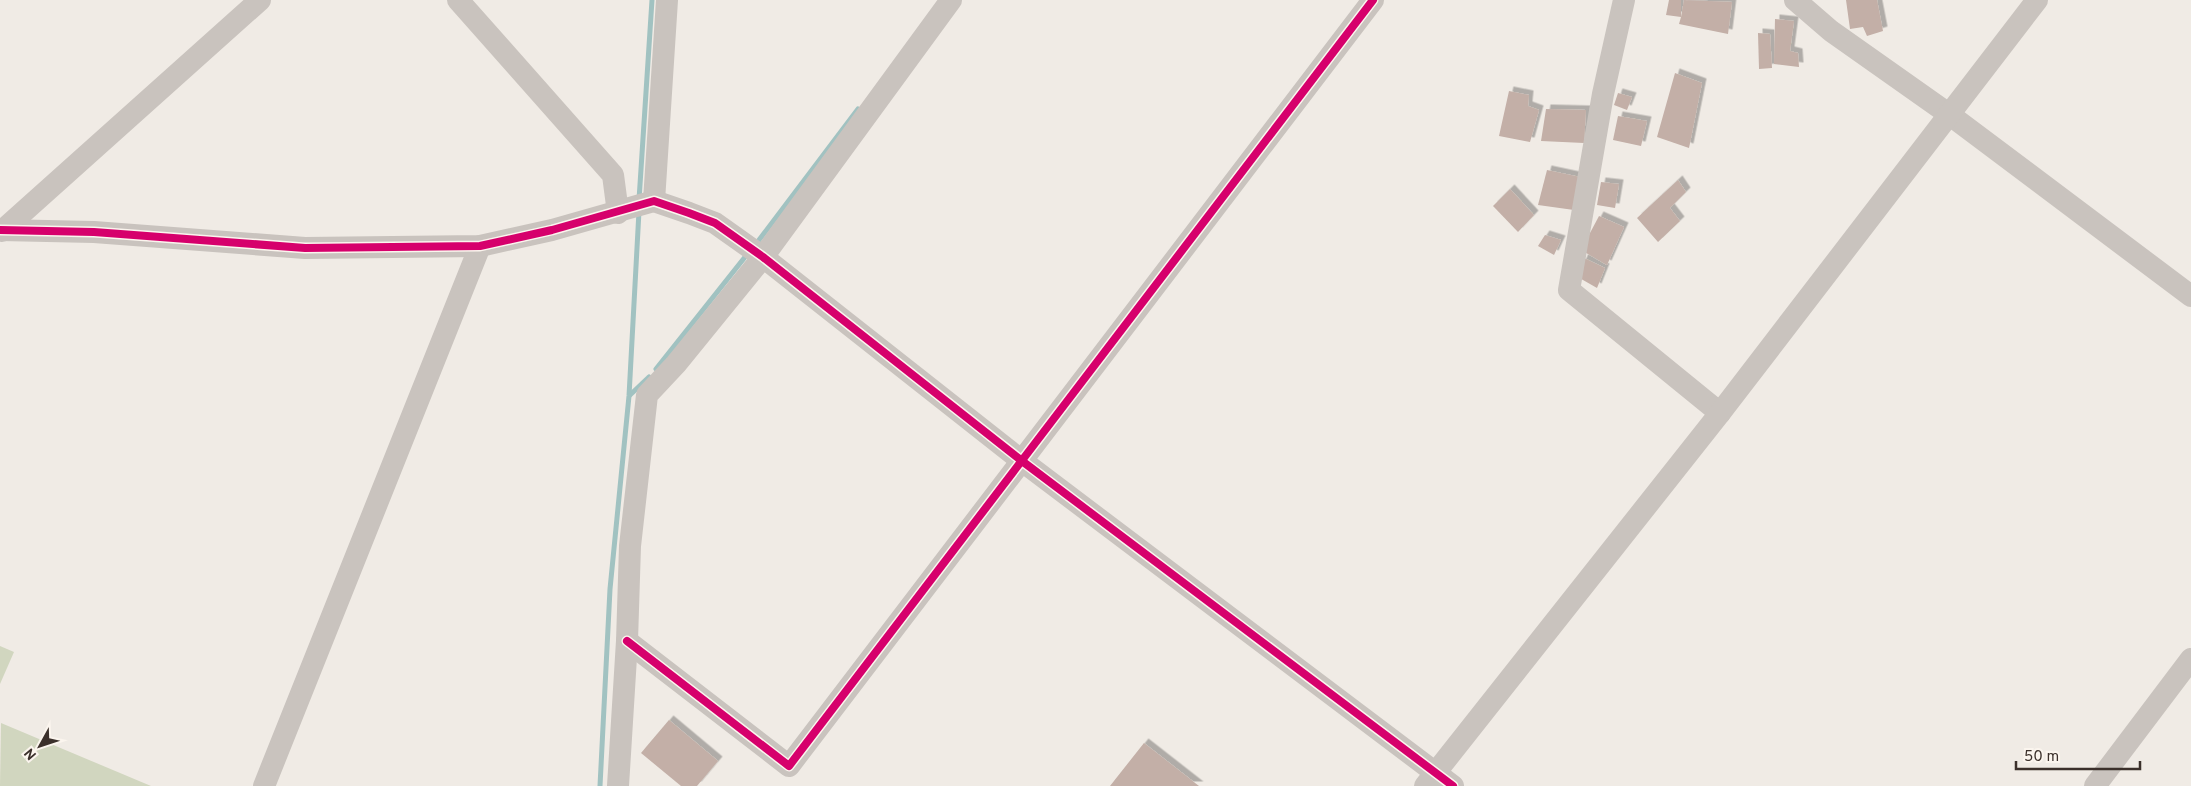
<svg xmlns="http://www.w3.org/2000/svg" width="2191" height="786" viewBox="0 0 2191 786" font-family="Overpass,sans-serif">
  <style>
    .green { fill: #d1d6bf }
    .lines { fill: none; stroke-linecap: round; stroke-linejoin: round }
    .stream { stroke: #a1c2c1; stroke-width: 5 }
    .building { fill: #c3afa7; filter: url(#shadow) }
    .minor { stroke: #c9c3be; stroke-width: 22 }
    .cycleway-casing { stroke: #fbf5ee; stroke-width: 11 }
    .cycleway { stroke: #d6006c; stroke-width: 8 }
  </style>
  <defs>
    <filter id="shadow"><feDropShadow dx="4.5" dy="-4.5" stdDeviation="0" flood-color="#0004"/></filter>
  </defs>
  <rect width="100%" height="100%" fill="#f0ebe5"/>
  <g class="green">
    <polygon points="0,646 14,652 0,684"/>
    <polygon points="1,723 151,786 0,786"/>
  </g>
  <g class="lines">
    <g class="stream">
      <polyline points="639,200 652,0"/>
      <polyline points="756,244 858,109"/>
      <polyline points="656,369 749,252"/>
      <polyline points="630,395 649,377"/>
      <polyline points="600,786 610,589 629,396 639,211"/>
    </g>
  </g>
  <g class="building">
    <polygon points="1669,0 1681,0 1681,17 1684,0 1732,2 1728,34 1679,24 1681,17 1666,15"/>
    <polygon points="1846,0 1877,0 1883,31 1867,36 1863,27 1850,29"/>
    <polygon points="1775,19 1794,21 1790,51 1798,53 1799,67 1774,64"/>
    <polygon points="1758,33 1770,34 1772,68 1759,69"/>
    <polygon points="1675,73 1702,83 1689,148 1657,137"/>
    <polygon points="1509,91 1529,95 1528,106 1539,110 1530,142 1499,136"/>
    <polygon points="1618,93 1632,97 1627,110 1614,105"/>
    <polygon points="1546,109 1586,110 1584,143 1541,141"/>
    <polygon points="1618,116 1647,121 1641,146 1613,140"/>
    <polygon points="1547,170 1580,177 1574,210 1538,205"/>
    <polygon points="1678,180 1686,192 1670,208 1680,221 1658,242 1637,218"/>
    <polygon points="1601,182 1619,184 1615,208 1597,205"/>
    <polygon points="1510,189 1534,215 1518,232 1493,206"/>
    <polygon points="1599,216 1624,227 1607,265 1581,250"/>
    <polygon points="1545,235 1561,240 1554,255 1538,246"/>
    <polygon points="1584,258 1605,268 1597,288 1576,276"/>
    <polygon points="669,720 718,761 697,786 681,786 641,753"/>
    <polygon points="1144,743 1199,786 1110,786"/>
  </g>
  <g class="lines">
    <g class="minor">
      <polyline points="458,0 613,175 618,213"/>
      <polyline points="1624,0 1603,94 1569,290 1720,413"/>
      <polyline points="1795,0 1831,31 1950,115 2191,296"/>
      <polyline points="654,201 667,0"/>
      <polyline points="0,230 94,232 305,248 480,246 552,230 654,201 689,213 715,223 763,257 1022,461 1453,786"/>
      <polyline points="2,231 260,0"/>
      <polyline points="627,641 789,766 1373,0"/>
      <polyline points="264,786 480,246"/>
      <polyline points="618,786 627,641 630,546 647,395 676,364 763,257 951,0"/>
      <polyline points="1425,786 1720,413 2037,0"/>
      <polyline points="2095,786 2191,659"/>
    </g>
    <defs>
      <g id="cycleway">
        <polyline points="0,230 94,232 305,248 480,246 552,230 654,201 689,213 715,223 763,257 1022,461 1453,786"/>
        <polyline points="627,641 789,766 1373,0"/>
      </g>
    </defs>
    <use href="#cycleway" class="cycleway-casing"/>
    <use href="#cycleway" class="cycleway"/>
  </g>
  <g transform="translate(40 746) rotate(230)" stroke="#fbf5ee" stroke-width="4" paint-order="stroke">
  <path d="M0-4L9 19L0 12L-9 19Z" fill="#3b302b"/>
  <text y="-8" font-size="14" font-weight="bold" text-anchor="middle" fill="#3b302b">N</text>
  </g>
  <path d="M2016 761v8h124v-8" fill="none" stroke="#3b302b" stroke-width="2.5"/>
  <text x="2024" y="761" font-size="15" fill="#3b302b" stroke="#fbf5ee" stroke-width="4" paint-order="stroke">50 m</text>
</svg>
